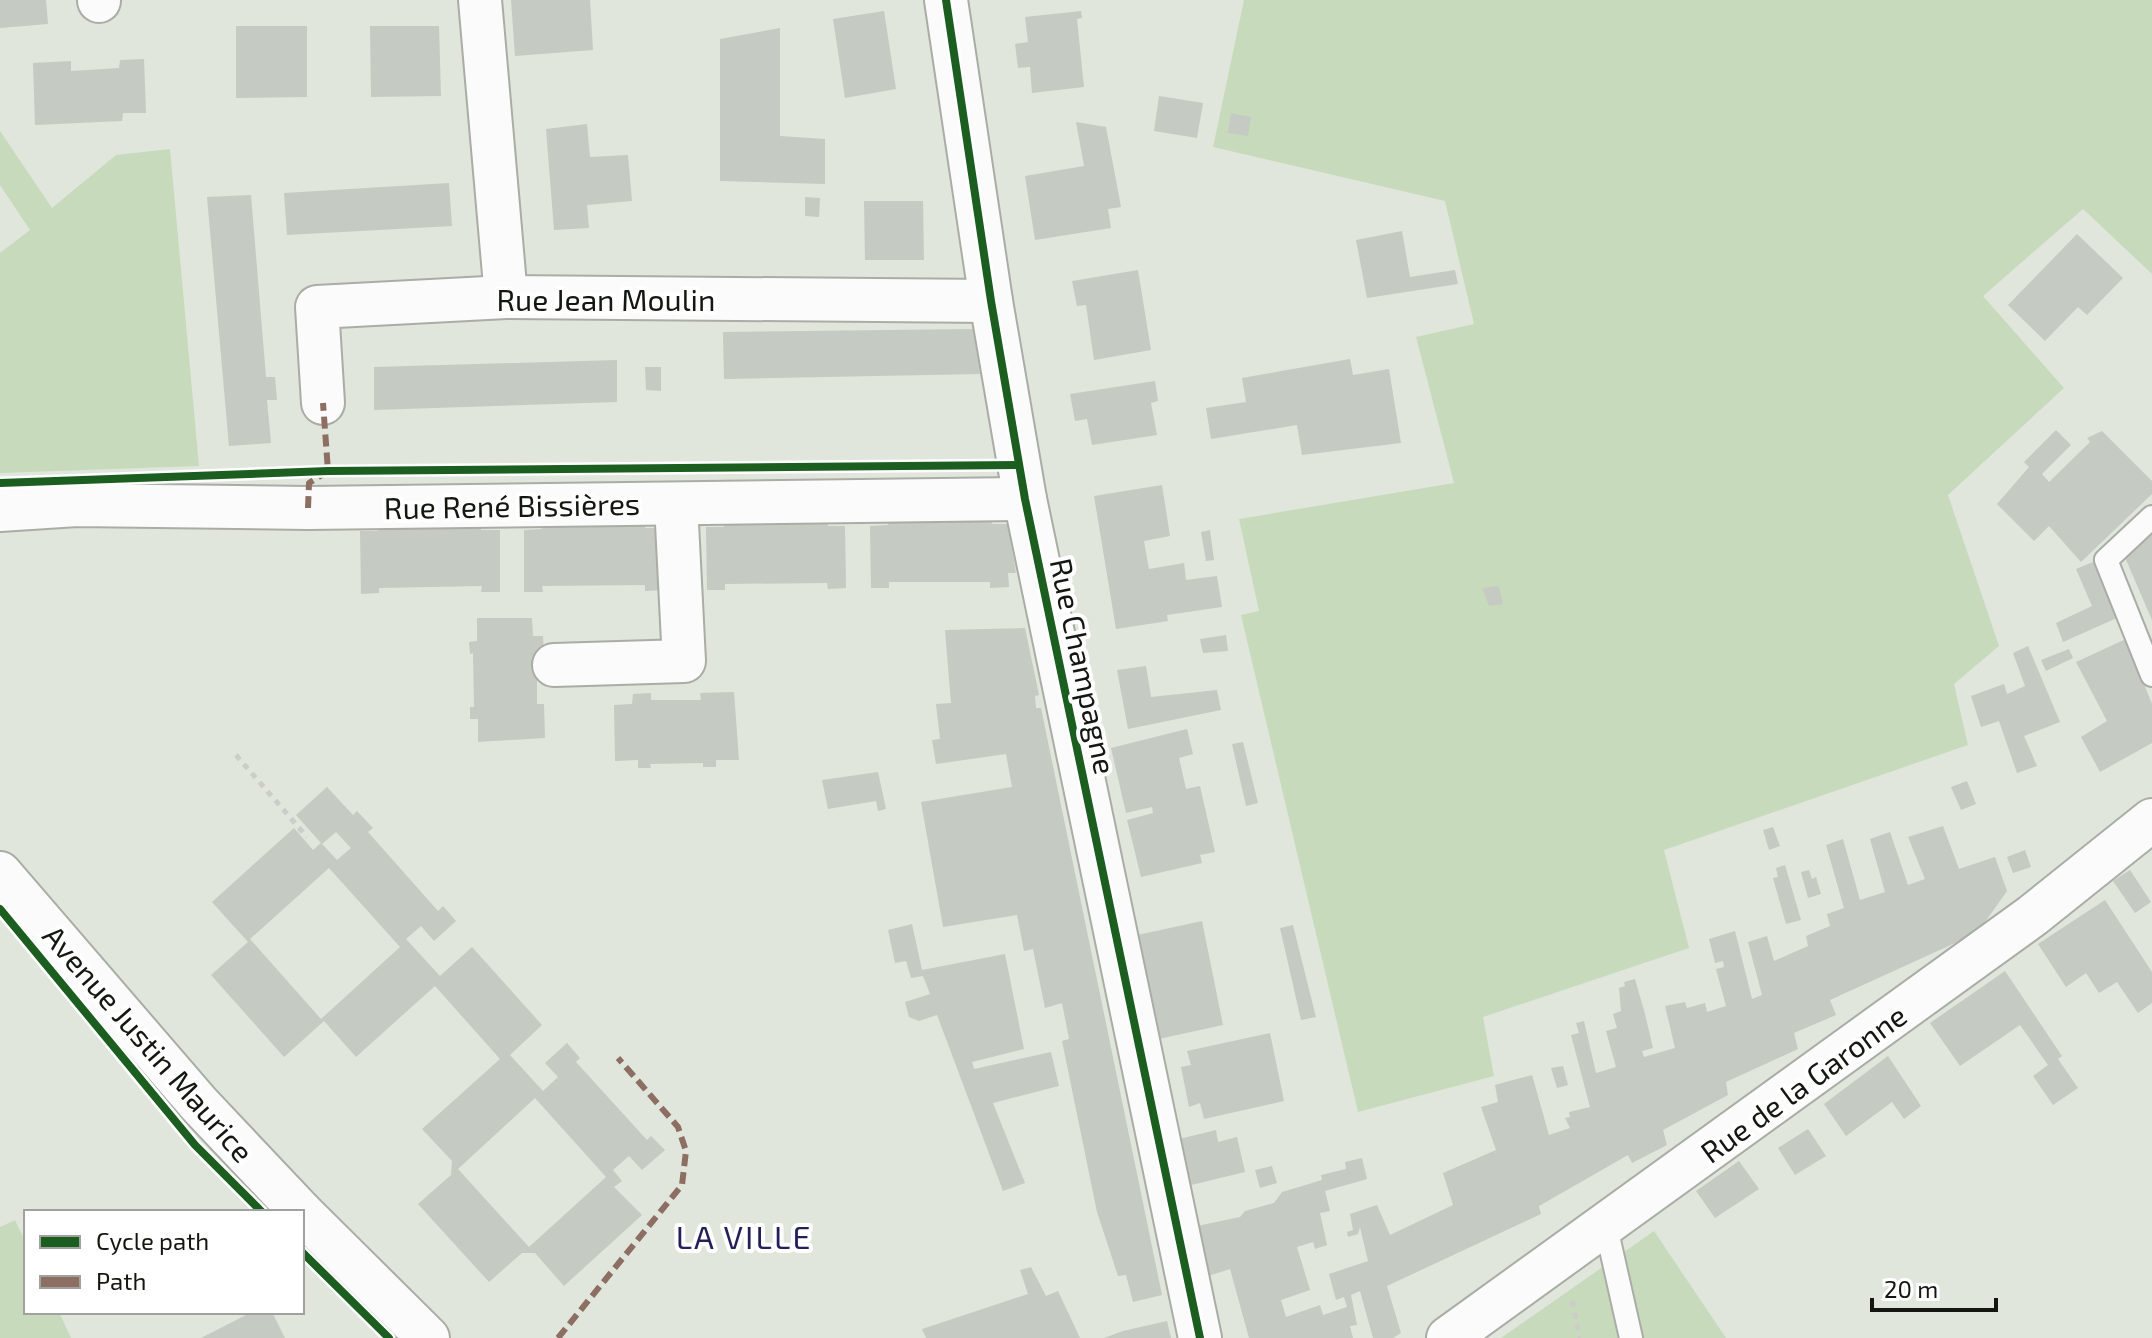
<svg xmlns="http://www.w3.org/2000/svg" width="2152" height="1338" viewBox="0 0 2152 1338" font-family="'Exo 2',sans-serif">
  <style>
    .green { fill: #c8dabc }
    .building { fill: #c5cac2; fill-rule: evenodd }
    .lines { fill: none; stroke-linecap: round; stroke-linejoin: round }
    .service-casing { stroke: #a9ada6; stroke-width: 26 }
    .minor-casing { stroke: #a9ada6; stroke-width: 46 }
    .path { stroke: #cccdca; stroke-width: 5; stroke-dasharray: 6 6; stroke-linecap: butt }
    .service { stroke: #fafbfa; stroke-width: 22 }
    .minor { stroke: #fafbfa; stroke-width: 42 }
    .quiet { stroke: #8d6e63; stroke-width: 6; stroke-dasharray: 12 6; stroke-linecap: butt }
    .cycleway-casing { stroke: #fff; stroke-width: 13 }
    .cycleway { stroke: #1b5e20; stroke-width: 8 }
    .labels { text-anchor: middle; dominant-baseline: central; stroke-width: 8; stroke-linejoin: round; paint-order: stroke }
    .street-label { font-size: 30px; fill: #131611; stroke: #fff }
    .neighbourhood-label { font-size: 32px; letter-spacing: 2px; fill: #251f58; stroke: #fff }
  </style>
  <rect width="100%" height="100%" fill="#e0e6dc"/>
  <g class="green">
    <polygon points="1244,0 2152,0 2152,274 2083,209 1983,296 2064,388 1948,495 1999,646 1954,684 1968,745 1664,850 1689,948 1483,1017 1494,1076 1358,1112 1241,615 1259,611 1239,519 1454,483 1416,337 1474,324 1445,201 1213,147"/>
    <polygon points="0,131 52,208 116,155 170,149 199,466 0,473 0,253 30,230 0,185"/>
    <polygon points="15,1220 26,1243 26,1312 59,1312 71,1338 0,1338 0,1227"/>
    <polygon points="1654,1231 1726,1338 1501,1338"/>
  </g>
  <g class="building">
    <polygon points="0,0 46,0 48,24 0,28"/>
    <polygon points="511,0 590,0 593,50 515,56"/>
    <polygon points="884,11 896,89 845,98 833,19"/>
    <polygon points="1081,11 1082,18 1077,19 1084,87 1032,93 1030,67 1018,68 1015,44 1028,42 1025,17"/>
    <polygon points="236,26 307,26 307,97 236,98"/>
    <polygon points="370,26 439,26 441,96 371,97"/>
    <polygon points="780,28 780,136 825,139 825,184 720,181 720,39"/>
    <polygon points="144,59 146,113 123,113 122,121 35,125 33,63 71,61 71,71 119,68 120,60"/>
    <polygon points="1159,96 1203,103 1197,138 1154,131"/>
    <polygon points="1231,113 1251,117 1248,136 1228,133"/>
    <polygon points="1076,122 1106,127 1121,207 1108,209 1111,228 1035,240 1025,176 1084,166"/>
    <polygon points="587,124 590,157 628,155 632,201 587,205 589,228 554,230 546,129"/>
    <polygon points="449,183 452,226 287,235 284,193"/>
    <polygon points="251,195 266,377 275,377 277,400 267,400 271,443 229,446 207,197"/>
    <polygon points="805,197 820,198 819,217 805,216"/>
    <polygon points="864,201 923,201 924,260 865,260"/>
    <polygon points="1402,231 1410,277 1455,270 1458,284 1367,298 1356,240"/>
    <polygon points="2077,234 2123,278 2087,315 2078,307 2045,341 2008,305"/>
    <polygon points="1138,270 1151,350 1094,360 1086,305 1077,306 1072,281"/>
    <polygon points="973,329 980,374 724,379 723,332"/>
    <polygon points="1350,359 1353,375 1389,369 1401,443 1302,455 1297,425 1211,439 1206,408 1246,402 1242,378"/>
    <polygon points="617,360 617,402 374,410 374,367"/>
    <polygon points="645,367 661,367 661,391 646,390"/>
    <polygon points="1155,381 1158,401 1151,403 1157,435 1092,445 1087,419 1075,421 1070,394"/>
    <polygon points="2056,430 2071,445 2042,474 2049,482 2090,442 2087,438 2102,431 2152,481 2152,494 2081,562 2049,526 2034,541 1997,504 2029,467 2024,462"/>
    <polygon points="1162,485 1170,536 1144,541 1149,569 1184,563 1186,580 1217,576 1222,607 1167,615 1168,621 1116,629 1094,496"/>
    <polygon points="992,518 992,524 1008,524 1016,573 1008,573 1009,587 990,588 990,582 889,582 889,588 871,588 870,526 888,525 889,519 932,519 933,523 948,523 948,519"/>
    <polygon points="769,520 769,524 784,524 783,520 827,520 828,526 845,526 846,588 828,589 827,583 725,584 725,590 707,590 706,527 724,527 724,521"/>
    <polygon points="587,522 586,527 600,526 600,522 645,522 645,528 663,528 663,590 645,591 645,585 542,586 543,592 524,592 524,530 542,529 541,523"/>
    <polygon points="481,523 481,530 500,530 500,592 481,592 482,586 379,588 379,593 361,594 360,531 378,531 378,525 423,524 423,528 436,528 436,524"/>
    <polygon points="1210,530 1214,560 1206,561 1201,532"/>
    <polygon points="2152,530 2152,620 2124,555"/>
    <polygon points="2093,562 2117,618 2063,642 2056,623 2092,606 2076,569"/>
    <polygon points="1499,586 1503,604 1489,606 1482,588"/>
    <polygon points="477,618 532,618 533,636 543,636 544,654 537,654 537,704 544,704 545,738 478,742 478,719 470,719 470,707 474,707 473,653 470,654 469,642 477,641"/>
    <polygon points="1025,628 1039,695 1035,696 1036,708 1041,708 1162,1295 1133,1302 1126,1275 1118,1276 1097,1212 1062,1041 1069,1039 1062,1003 1045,1008 1033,949 1024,951 1017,915 943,927 921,802 1012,787 1006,754 936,764 932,740 940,739 936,704 951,703 945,630"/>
    <polygon points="1226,635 1228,651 1203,653 1200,639"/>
    <polygon points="2126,639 2152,704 2152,743 2100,772 2081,737 2107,721 2076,662"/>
    <polygon points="2028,646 2060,722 2024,736 2037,766 2017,773 1999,721 1981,727 1971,696 2004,684 2007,694 2025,686 2013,653"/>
    <polygon points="2069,649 2073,658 2046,671 2041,660"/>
    <polygon points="1146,666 1151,697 1217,690 1221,710 1128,729 1117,670"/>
    <polygon points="734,692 739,760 716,760 716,767 703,767 703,763 650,764 651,768 638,768 638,760 615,761 614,705 632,704 633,694 651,693 651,700 701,700 700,693"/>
    <polygon points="1187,729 1193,754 1179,758 1186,789 1200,786 1215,852 1200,855 1202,863 1141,877 1127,820 1153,813 1152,807 1126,813 1111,748"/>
    <polygon points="1243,742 1258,803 1246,806 1232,744"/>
    <polygon points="878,772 886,809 878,811 876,801 828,809 822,780"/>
    <polygon points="1967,781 1976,804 1961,810 1951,787"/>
    <path d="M 327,787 L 353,815 L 357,811 L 373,828 L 368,832 L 438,911 L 443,906 L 456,921 L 434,941 L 421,926 L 406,939 L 440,976 L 472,947 L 542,1025 L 510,1055 L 543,1091 L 558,1077 L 545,1063 L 567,1043 L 580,1058 L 576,1062 L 647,1140 L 651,1136 L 665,1150 L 642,1170 L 629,1156 L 613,1170 L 622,1181 L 614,1187 L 642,1215 L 564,1286 L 535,1253 L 522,1253 L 489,1282 L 418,1204 L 451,1175 L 452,1161 L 422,1129 L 500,1059 L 435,986 L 356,1057 L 324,1021 L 284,1057 L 211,975 L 248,942 L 212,902 L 294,828 L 313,850 L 321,843 L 296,815 ZM 336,832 L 351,848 L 337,860 L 322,844 ZM 329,868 L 400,947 L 321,1019 L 250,939 ZM 535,1098 L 606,1177 L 529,1247 L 458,1169 Z"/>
    <polygon points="1943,826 1959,869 1995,857 2007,891 1985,922 1964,939 1830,1000 1836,1015 1794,1033 1798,1049 1726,1082 1728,1095 1663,1130 1667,1145 1632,1163 1628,1155 1539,1206 1541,1214 1387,1286 1401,1333 1393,1338 1373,1338 1360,1291 1351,1295 1357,1325 1350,1326 1353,1338 1249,1338 1230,1269 1208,1276 1197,1226 1240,1217 1245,1211 1274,1203 1282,1192 1322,1180 1321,1175 1346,1169 1345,1162 1362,1158 1367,1179 1325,1191 1330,1211 1320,1213 1327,1245 1315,1249 1313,1242 1297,1247 1310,1290 1281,1300 1286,1317 1320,1305 1323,1315 1347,1307 1344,1297 1336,1300 1329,1274 1368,1261 1360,1227 1358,1234 1348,1237 1347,1232 1353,1230 1350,1214 1377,1205 1390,1235 1453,1205 1443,1173 1496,1150 1481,1107 1498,1102 1495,1085 1532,1075 1549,1135 1570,1128 1565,1118 1570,1117 1569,1112 1590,1107 1571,1035 1579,1033 1576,1023 1584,1021 1596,1073 1616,1067 1606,1031 1617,1028 1613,1014 1621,1011 1619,988 1625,986 1624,982 1635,979 1645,1014 1653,1048 1642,1051 1644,1057 1675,1048 1665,1006 1685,1002 1687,1008 1705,1003 1707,1012 1726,1006 1716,969 1724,967 1723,961 1715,963 1709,939 1735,931 1752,999 1762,995 1748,942 1767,936 1774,961 1808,946 1806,936 1830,926 1827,914 1844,908 1826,845 1843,839 1860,900 1885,892 1870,839 1890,832 1908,885 1925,879 1908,837"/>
    <polygon points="1773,827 1780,846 1769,850 1763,830"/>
    <polygon points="2025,850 2031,867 2013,873 2007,857"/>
    <polygon points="1785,865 1801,920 1786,924 1773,878 1778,877 1776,868"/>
    <polygon points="1809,870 1812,879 1816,877 1821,894 1808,898 1801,872"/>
    <polygon points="2130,870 2151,902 2135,913 2113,881"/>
    <polygon points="2105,900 2152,972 2152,1003 2138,1013 2117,982 2099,993 2086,973 2066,987 2038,944"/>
    <polygon points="1202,921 1223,1025 1154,1040 1133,936"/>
    <polygon points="912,924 922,970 1005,954 1024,1049 972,1062 974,1069 1051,1052 1059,1086 993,1103 1025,1183 1003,1191 937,1015 919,1021 909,1017 905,1002 930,994 923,976 911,978 906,961 895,963 888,930"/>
    <polygon points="1293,925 1316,1017 1301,1020 1280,928"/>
    <polygon points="2005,971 2062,1056 2058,1059 2078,1088 2053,1105 2033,1076 2048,1065 2020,1025 1960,1066 1930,1023"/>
    <polygon points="1270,1033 1284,1101 1204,1119 1200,1103 1189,1107 1181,1067 1191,1065 1187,1051"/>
    <polygon points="1888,1056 1921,1106 1904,1119 1892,1102 1846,1136 1824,1104"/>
    <polygon points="1563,1066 1568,1085 1557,1088 1551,1068"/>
    <polygon points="1808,1129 1826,1156 1795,1175 1778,1148"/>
    <polygon points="1216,1130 1218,1142 1237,1137 1245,1172 1187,1186 1175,1140"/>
    <polygon points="1739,1161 1759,1189 1715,1218 1696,1191"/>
    <polygon points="1272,1166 1277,1183 1260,1188 1255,1170"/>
    <polygon points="1031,1267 1046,1296 1058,1291 1080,1338 926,1338 922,1329 1028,1294 1020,1270"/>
    <polygon points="252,1312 272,1312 285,1338 201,1338"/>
    <polygon points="1167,1321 1171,1338 1104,1338 1123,1331"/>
  </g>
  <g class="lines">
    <defs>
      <g id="service">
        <polyline points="2152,517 2106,560 2152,675"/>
        <polyline points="1606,1227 1631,1338"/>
      </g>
      <g id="minor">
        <polyline points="99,0 99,1"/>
        <polyline points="480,0 506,297"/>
        <polyline points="946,0 991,301 1025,499 1200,1338"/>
        <polyline points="323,403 317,307 506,297 991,301"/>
        <polyline points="0,510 77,505 308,508 1025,499"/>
        <polyline points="554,665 684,661 676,504"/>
        <polyline points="0,873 199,1104 301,1212"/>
        <polyline points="302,1213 428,1338"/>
        <polyline points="1448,1338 2032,916 2152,820"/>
      </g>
    </defs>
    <use href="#service" class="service-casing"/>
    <use href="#minor" class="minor-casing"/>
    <g class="path">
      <polyline points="236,755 307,837"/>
      <polyline points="1572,1301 1580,1338"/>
    </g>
    <use href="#service" class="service"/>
    <use href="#minor" class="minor"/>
    <g class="quiet">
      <polyline points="308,508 309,483 328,471 323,403"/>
      <polyline points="558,1338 682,1185 686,1151 678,1127 618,1058"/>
    </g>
    <defs>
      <g id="cycleway">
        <polyline points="946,0 991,301 1025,499 1200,1338"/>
        <polyline points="0,483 328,471 1019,465"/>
        <polyline points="0,909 195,1145 262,1212"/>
        <polyline points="302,1252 389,1338"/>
      </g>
    </defs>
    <use href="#cycleway" class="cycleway-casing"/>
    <use href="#cycleway" class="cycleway"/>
  </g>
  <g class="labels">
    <g class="street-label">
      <text x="606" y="299">Rue Jean Moulin</text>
      <text transform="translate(512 505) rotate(-1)">Rue René Bissières</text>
      <text transform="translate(1084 666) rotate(78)">Rue Champagne</text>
      <text transform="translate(149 1043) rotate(49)">Avenue Justin Maurice</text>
      <text transform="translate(1803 1083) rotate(-36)">Rue de la Garonne</text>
    </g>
    <g class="neighbourhood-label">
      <text x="744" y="1236">LA VILLE</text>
    </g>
  </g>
  <rect x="24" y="1210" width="280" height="104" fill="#ffffff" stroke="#a1a2a0" stroke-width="2"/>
  <rect x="40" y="1236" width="40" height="12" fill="#1b5e20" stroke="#a1a2a0" stroke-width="2"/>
  <text x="96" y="1250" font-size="24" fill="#131611">Cycle path</text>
  <rect x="40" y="1276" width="40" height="12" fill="#8d6e63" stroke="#a1a2a0" stroke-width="2"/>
  <text x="96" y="1290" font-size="24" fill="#131611">Path</text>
  <path d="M1872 1298v12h124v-12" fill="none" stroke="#131611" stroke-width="4"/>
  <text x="1884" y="1298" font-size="24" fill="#131611" stroke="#ffffff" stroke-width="6" paint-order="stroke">20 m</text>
</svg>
